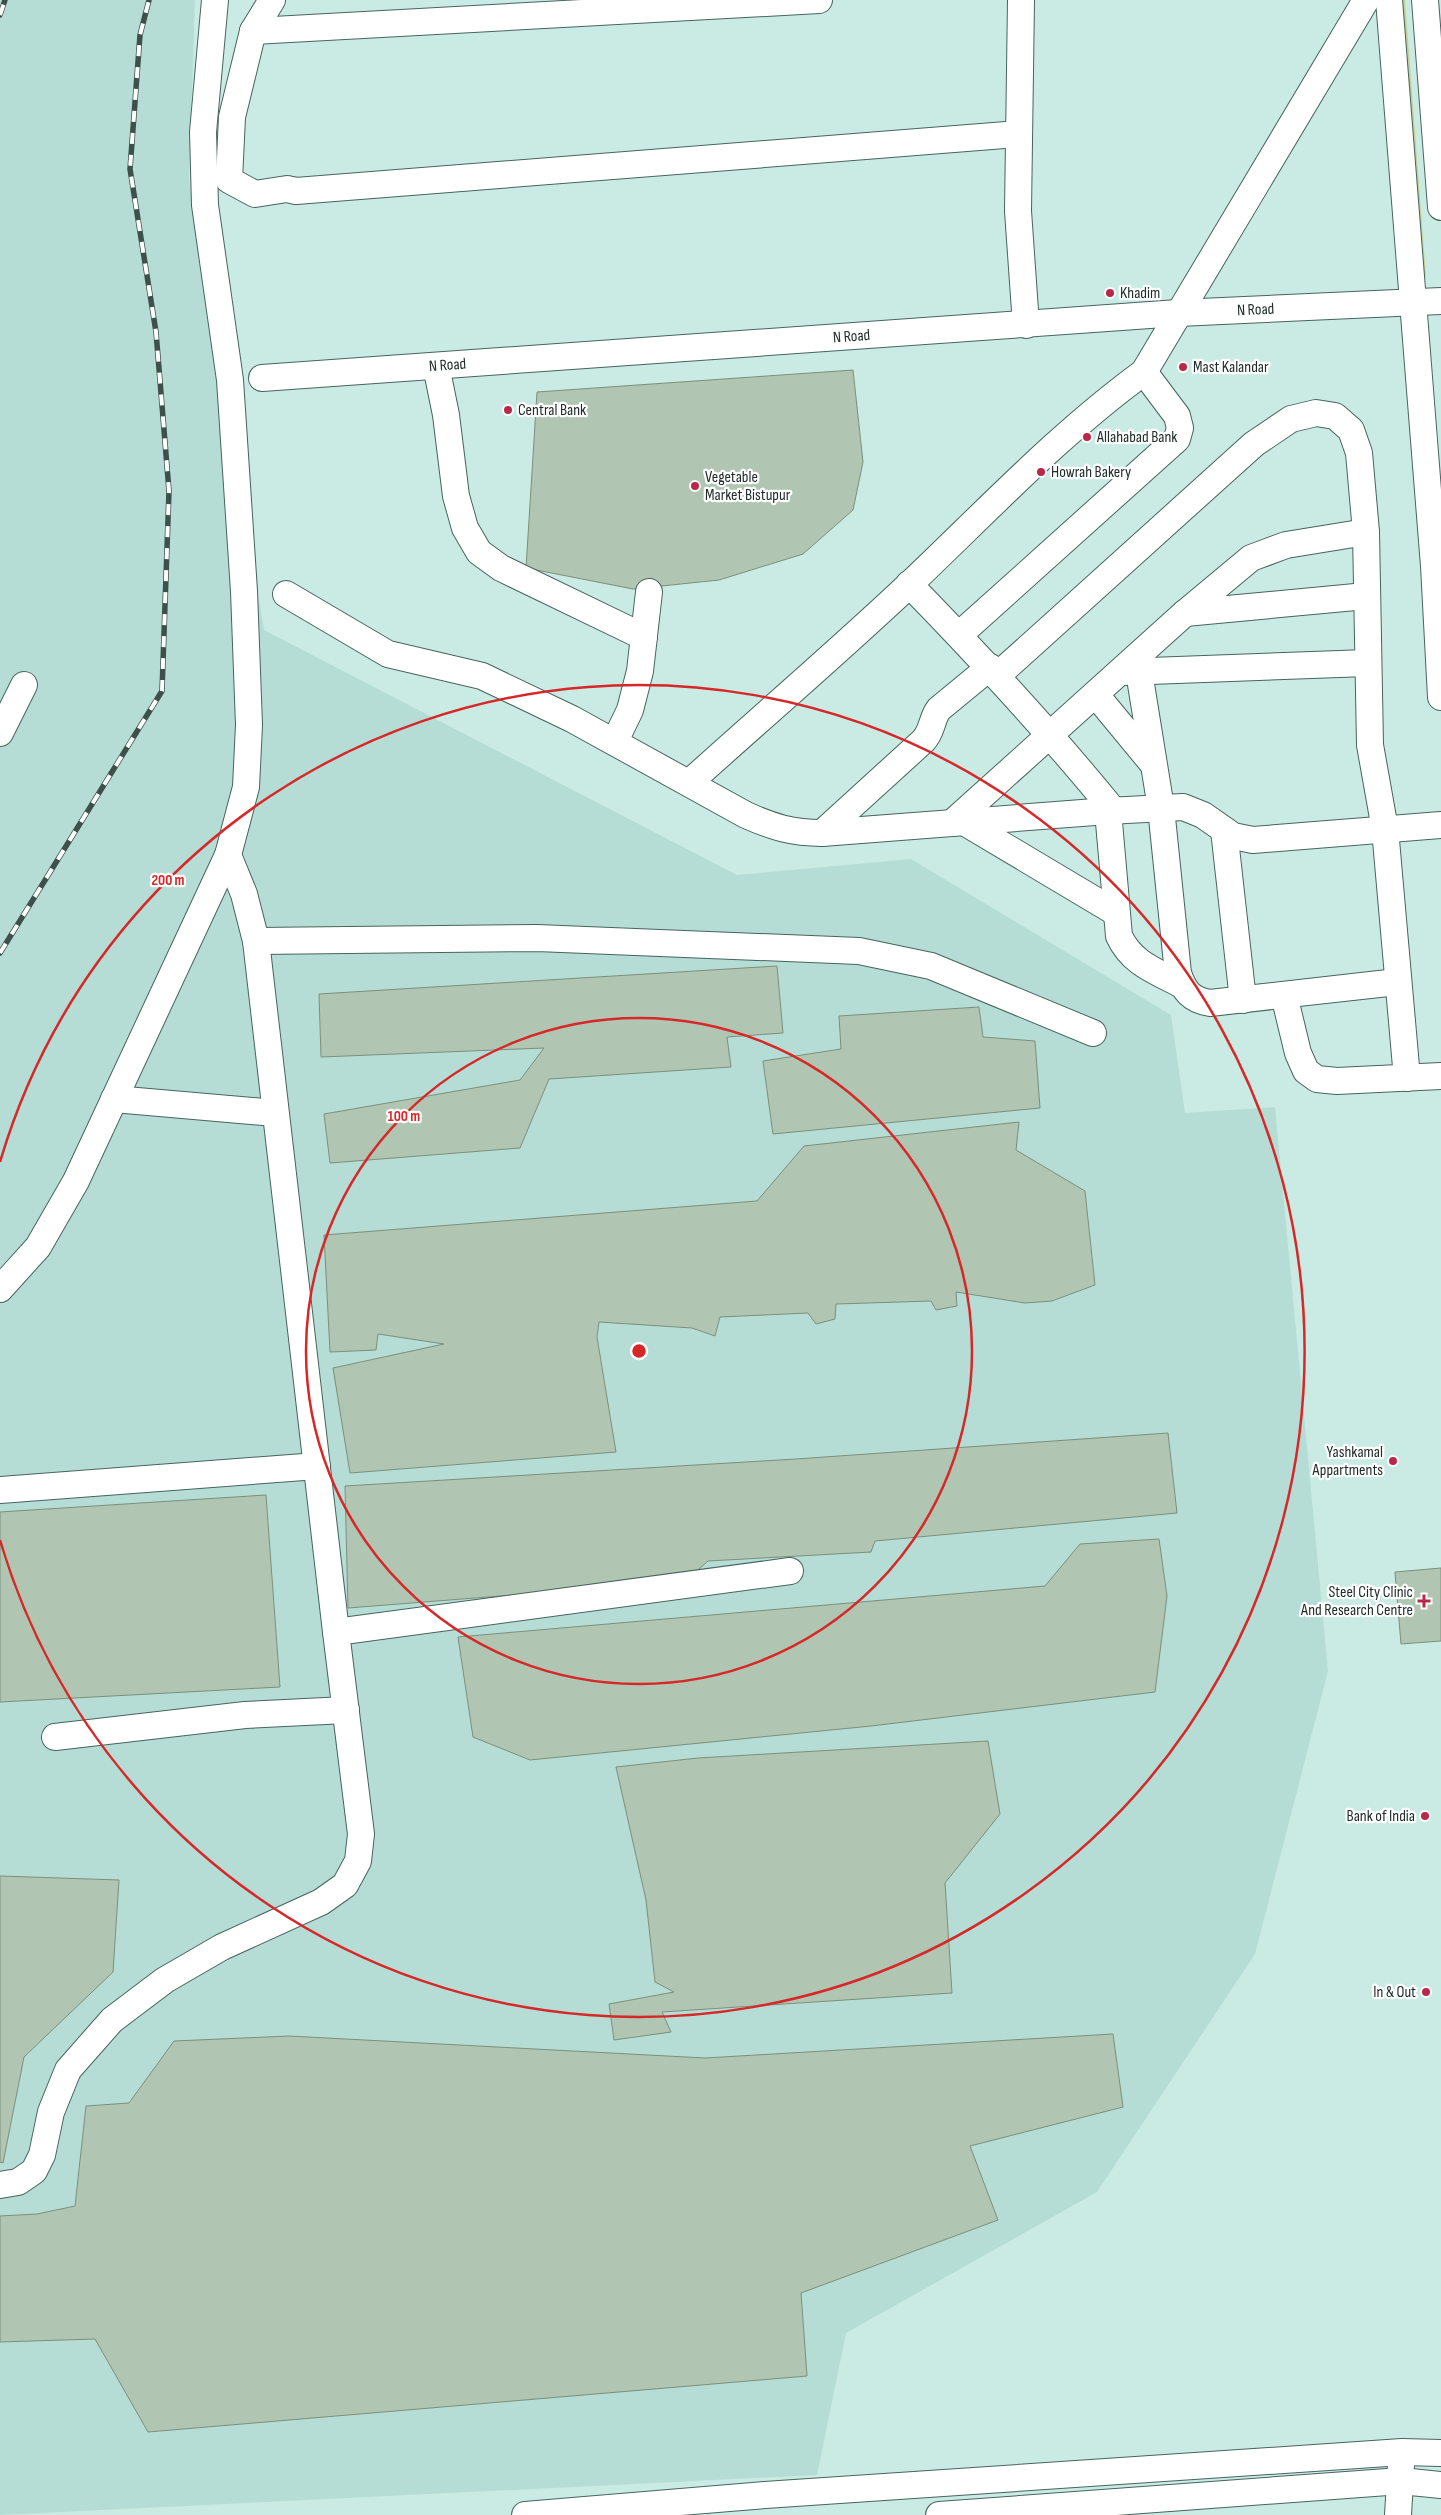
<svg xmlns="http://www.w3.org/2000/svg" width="1441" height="2515" viewBox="0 0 1441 2515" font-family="'Sofia Sans Condensed',sans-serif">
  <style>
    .built { fill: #b5ddd5 }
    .green { fill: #c8ce97 }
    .building { fill: #b1c6b2; stroke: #7b8f7c }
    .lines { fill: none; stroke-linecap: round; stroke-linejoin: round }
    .minor-casing { stroke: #47645d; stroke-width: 28 }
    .minor { stroke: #fff; stroke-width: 26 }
    .rail-casing { stroke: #3f504c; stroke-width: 5.5 }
    .rail { stroke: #fff; stroke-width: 4; stroke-dasharray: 11; stroke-linecap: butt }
    .ring { fill: none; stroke: #d62828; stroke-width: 2.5 }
    .poi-dot { fill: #b92848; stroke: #fff; stroke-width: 2 }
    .labels { text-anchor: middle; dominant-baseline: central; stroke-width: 4.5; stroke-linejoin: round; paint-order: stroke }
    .poi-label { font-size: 16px; fill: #202d2a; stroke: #fff; text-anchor: start }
    .street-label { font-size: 16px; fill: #202d2a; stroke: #fff }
    .centre { fill: #d62828; stroke: #fff; stroke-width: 2.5 }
    .ring-label { font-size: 15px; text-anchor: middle; font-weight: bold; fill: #d62828; stroke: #fff; stroke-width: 4.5; stroke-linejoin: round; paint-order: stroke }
  </style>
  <rect width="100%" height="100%" fill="#caebe3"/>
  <polygon class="built" points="0,0 195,0 189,180 264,630 737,875 911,859 1171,1015 1185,1113 1275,1107 1328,1671 1255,1954 1097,2192 846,2333 817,2475 0,2515"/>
  <polygon class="green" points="1394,0 1405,0 1426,277 1416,274"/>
  <g class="building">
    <polygon points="853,370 863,462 853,510 803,554 719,580 633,589 526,568 537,392"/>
    <polygon points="777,966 783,1033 727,1037 731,1067 549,1079 520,1148 330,1163 324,1114 520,1080 544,1048 321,1057 319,994"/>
    <polygon points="979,1007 983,1037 1035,1041 1040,1108 773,1134 763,1061 841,1049 839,1016"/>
    <polygon points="1019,1122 1016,1150 1085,1191 1095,1285 1052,1301 1025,1303 956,1292 957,1306 936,1310 931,1301 836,1304 835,1319 816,1324 808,1313 720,1317 715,1336 692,1328 599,1322 597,1337 616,1452 350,1473 333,1368 444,1344 378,1334 376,1350 330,1352 324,1235 757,1201 804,1146"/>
    <polygon points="1168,1433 1177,1513 875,1541 871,1552 708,1561 692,1575 551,1592 348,1608 345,1486 796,1459"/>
    <polygon points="266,1495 280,1687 0,1702 0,1512"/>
    <polygon points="1159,1539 1167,1596 1155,1692 871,1726 530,1760 473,1737 458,1637 1045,1586 1080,1544"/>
    <polygon points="1441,1568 1441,1641 1401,1644 1395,1572"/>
    <polygon points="988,1741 1000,1814 945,1883 952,1993 662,2012 671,2032 614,2040 609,2004 674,1992 655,1982 646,1900 616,1767 698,1758"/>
    <polygon points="0,1876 119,1880 113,1972 24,2057 3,2163 0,2162"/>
    <polygon points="1113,2034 1123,2107 970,2146 998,2220 801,2293 807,2376 148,2432 95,2339 0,2342 0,2216 37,2214 75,2206 86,2106 129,2103 174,2041 289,2036 705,2058"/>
  </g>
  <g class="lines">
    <defs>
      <g id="minor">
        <polyline points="272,0 253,31 232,117 229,180 255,194 287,189 296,191 1019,134"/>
        <polyline points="1021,0 1018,211 1026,325"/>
        <polyline points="1389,0 1434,566 1441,697"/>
        <polyline points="1425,0 1441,207"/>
        <polyline points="253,31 819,0"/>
        <polyline points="436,366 446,415 456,496 465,528 479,552 501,568 644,637"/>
        <path id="s1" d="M 262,378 L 1178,313 L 1441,301"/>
        <path d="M 909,584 C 982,659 1048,730 1113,810"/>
        <path d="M 286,594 L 388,654 L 482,676 L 572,719 L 746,815 C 773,827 792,833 822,833 L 1108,811 L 1183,807 L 1203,815 L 1233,836 L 1253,840 L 1441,825"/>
        <polyline points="1185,613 1366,596"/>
        <polyline points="959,635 1177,439 1180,428 1177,416 1144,372"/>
        <polyline points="1123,672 1367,663"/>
        <path d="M 1139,672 L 1161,808 L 1178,973 C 1184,991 1191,1000 1210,1003 L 1397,982"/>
        <polyline points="998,675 1254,444 1291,419 1316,413 1335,416 1351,430 1359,453 1366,532 1370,745 1385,829 1407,1078"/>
        <polyline points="1096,695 1153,764"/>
        <polyline points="0,733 24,685"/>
        <polyline points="615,741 630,710 640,671 649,592"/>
        <path d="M 690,782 C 763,716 839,651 911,583 C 987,511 1059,434 1144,372 L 1366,0"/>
        <path d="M 1108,811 L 1119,936 C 1132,964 1156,971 1182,985"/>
        <polyline points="964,822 1115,912"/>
        <polyline points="952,823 1185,613 1251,558 1286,545 1366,532"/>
        <polyline points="1224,830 1243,1000"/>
        <path d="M 822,833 L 923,741 C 933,731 931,719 939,709 L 990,667"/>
        <polyline points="256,941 537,938 859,951 931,966 1093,1033"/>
        <polyline points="1284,995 1298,1053 1306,1071 1317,1079 1337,1081 1441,1076"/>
        <polyline points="114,1099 275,1113"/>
        <polyline points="0,1289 38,1247 76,1181 228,855 246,787 249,725 244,591 230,380 205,205 203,132 215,0"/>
        <polyline points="0,1490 317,1466"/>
        <polyline points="336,1632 790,1571"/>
        <polyline points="55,1737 245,1715 346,1710"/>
        <polyline points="0,2185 18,2182 34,2171 42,2155 51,2112 68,2070 112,2020 165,1980 222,1947 321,1902 345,1885 358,1861 361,1834 336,1632 256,941 244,894 228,855"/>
        <polyline points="525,2515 765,2495 1402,2452 1441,2453"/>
        <polyline points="939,2515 1401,2481 1441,2485"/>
        <polyline points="1398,2515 1401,2465"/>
      </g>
    </defs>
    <use href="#minor" class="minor-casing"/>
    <use href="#minor" class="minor"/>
    <defs>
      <g id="rail">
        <polyline points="0,15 5,0"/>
        <polyline points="0,953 162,691 169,491 156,332 130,169 140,35 149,0"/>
      </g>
    </defs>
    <use href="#rail" class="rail-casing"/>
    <use href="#rail" class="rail"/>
  </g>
  <g class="ring">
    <circle cx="639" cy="1351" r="333"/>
    <path d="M0 1162A666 666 0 1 1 0 1540"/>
  </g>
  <g class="poi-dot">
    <circle cx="1110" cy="293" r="5"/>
    <circle cx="1183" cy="367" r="5"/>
    <circle cx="508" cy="410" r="5"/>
    <circle cx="1087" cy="437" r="5"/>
    <circle cx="1041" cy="472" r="5"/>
    <circle cx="695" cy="486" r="5"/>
    <circle cx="1393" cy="1461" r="5"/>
    <path d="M1421.5 1593.5h5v5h5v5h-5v5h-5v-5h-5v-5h5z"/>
    <circle cx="1425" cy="1816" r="5"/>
    <circle cx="1426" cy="1992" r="5"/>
  </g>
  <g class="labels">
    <g class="poi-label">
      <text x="1120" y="293">Khadim</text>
      <text x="1193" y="367">Mast Kalandar</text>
      <text x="518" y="410">Central Bank</text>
      <text x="1097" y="437">Allahabad Bank</text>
      <text x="1051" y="472">Howrah Bakery</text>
      <text x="705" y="477">Vegetable<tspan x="705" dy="18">Market Bistupur</tspan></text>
      <text x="1383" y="1452" text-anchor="end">Yashkamal<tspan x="1383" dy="18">Appartments</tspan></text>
      <text x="1413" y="1592" text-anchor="end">Steel City Clinic<tspan x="1413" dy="18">And Research Centre</tspan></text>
      <text x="1415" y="1816" text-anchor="end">Bank of India</text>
      <text x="1416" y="1992" text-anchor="end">In &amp; Out</text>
    </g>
    <g class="street-label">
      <text stroke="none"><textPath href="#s1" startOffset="996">N Road</textPath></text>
      <text stroke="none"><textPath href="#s1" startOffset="591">N Road</textPath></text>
      <text stroke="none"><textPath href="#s1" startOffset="186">N Road</textPath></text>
    </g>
  </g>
  <circle cx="639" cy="1351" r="8" class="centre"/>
  <g class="ring-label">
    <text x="168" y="885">200 m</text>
    <text x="404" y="1121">100 m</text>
  </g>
</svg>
